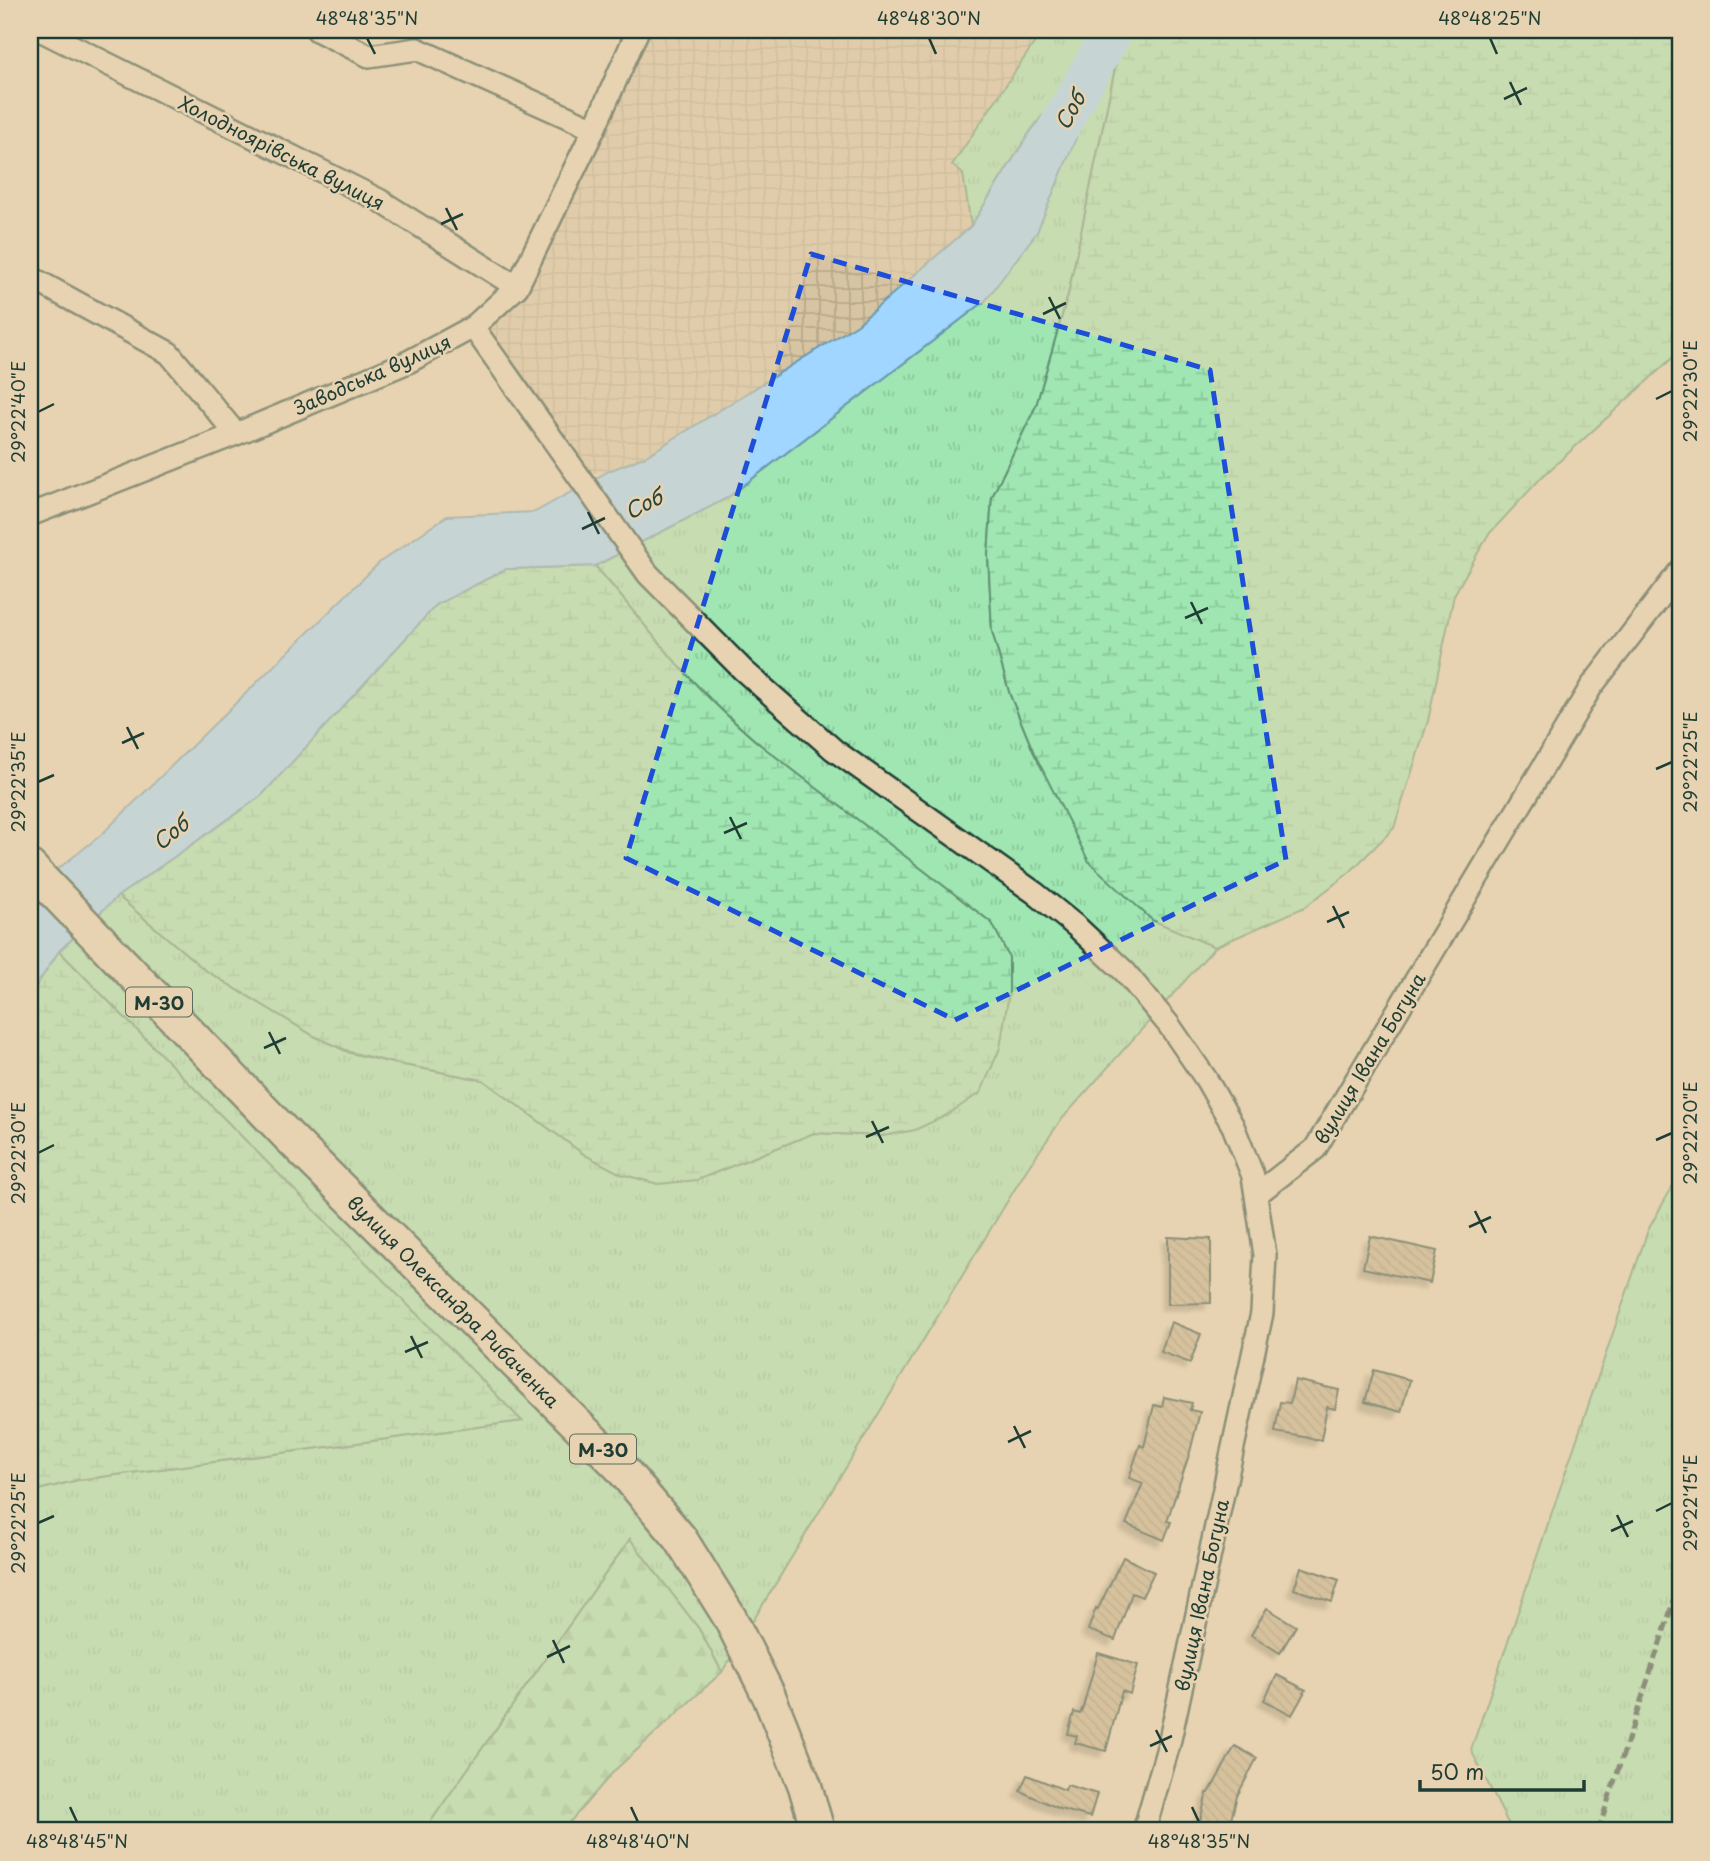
<svg xmlns="http://www.w3.org/2000/svg" width="1710" height="1861" viewBox="0 0 1710 1861" font-family="'Playpen Sans',sans-serif">
  <style>
    .industrial { fill: url(#industrial-grid) }
    .grass { fill: url(#grass-tufts); stroke: #609273; stroke-width: 2 }
    .forest { fill: url(#forest-firs); stroke: #609273; stroke-width: 2 }
    .wetland { fill: url(#wetland-marsh); stroke: #609273; stroke-width: 2 }
    .water { fill: #a0d6ff; stroke: #6c99ae; stroke-width: 2 }
    .lines { fill: none; stroke-linecap: round; stroke-linejoin: round }
    .river { stroke: #a0d6ff; stroke-width: 40 }
    .building { fill: url(#building-back-hatch); stroke: #1f3d34; stroke-width: 2; filter: url(#shadow) }
    .minor-casing { stroke: #1f3d34; stroke-width: 26 }
    .highway-casing { stroke: #1f3d34; stroke-width: 37 }
    .minor { stroke: #e7d3b1; stroke-width: 21 }
    .highway { stroke: #e7d3b1; stroke-width: 32 }
    .rail { stroke: #1f3d34; stroke-width: 5; stroke-dasharray: 10 5; stroke-linecap: butt }
    .marked { fill: none; stroke: #1d4ed8; stroke-width: 5; stroke-dasharray: 14 9; stroke-linejoin: round }
    .ticks { fill: none; stroke: #1f3d34; stroke-width: 2.5 }
    .labels { text-anchor: middle; dominant-baseline: central; stroke-width: 5; stroke-linejoin: round; paint-order: stroke }
    .shield { fill: #e7d3b1; stroke: #5b6a5a; stroke-width: 2 }
    .shield-label { font-size: 18px; font-weight: bold; fill: #1f3d34 }
    .street-label { font-size: 19px; fill: #1f3d34; stroke: #e7d3b1 }
    .water-label { font-size: 21px; font-style: italic; fill: #25453e; stroke: #e7d3b1 }
    .neatline { fill: none; stroke: #1f3d34; stroke-width: 2.5 }
    .ticks-label { font-size: 18px; text-anchor: middle; fill: #1f3d34 }
  </style>
  <defs>
    <pattern id="industrial-grid" width="8" height="8" patternUnits="userSpaceOnUse" patternTransform="scale(1.75)"><rect width="8" height="8" fill="#d7c4a2"/><path d="M0 4h8M4 0v8" fill="none" stroke="#b8a98c"/></pattern>
    <pattern id="grass-tufts" width="24" height="20" patternUnits="userSpaceOnUse" patternTransform="scale(1.75)"><rect width="24" height="20" fill="#a0e6b2"/><path d="M3 7l-1-3M5 7V3M7 7l1-3M15 17l-1-3M17 17v-4M19 17l1-3" fill="none" stroke="#89c69a"/></pattern>
    <pattern id="forest-firs" width="22" height="20" patternUnits="userSpaceOnUse" patternTransform="scale(1.75)"><rect width="22" height="20" fill="#a0e6b2"/><path d="M5 1l3.5 6h-7zM16 11l3.5 6h-7z" fill="#89c69a"/></pattern>
    <pattern id="wetland-marsh" width="20" height="14" patternUnits="userSpaceOnUse" patternTransform="scale(1.75)"><rect width="20" height="14" fill="#a0e6b2"/><path d="M1 5h8M5 5V1M11 12h8M15 12V8" fill="none" stroke="#89c69a"/></pattern>
    <pattern id="building-back-hatch" width="6" height="6" patternUnits="userSpaceOnUse" patternTransform="scale(1.75)"><rect width="6" height="6" fill="#c0ab84"/><path d="M-1 5l2 2M0 0l6 6M5-1l2 2" fill="none" stroke="#9b8c6d"/></pattern>
    <filter id="shadow"><feDropShadow dx="-6" dy="6" stdDeviation="2" flood-color="#0004"/></filter>
  </defs>
  <rect width="100%" height="100%" fill="#e7d3b1"/>
  <filter id="ink" filterUnits="userSpaceOnUse"><feTurbulence type="fractalNoise" baseFrequency=".0143" numOctaves="2"/><feDisplacementMap in="SourceGraphic" scale="14" xChannelSelector="R" yChannelSelector="G"/><feConvolveMatrix kernelMatrix="1 2 1 2 8 2 1 2 1" color-interpolation-filters="sRGB"/></filter>
  <g filter="url(#ink)">
    <polygon class="industrial" points="638,30 1043,30 952,164 963,174 971,226 858,324 646,456 609,471 576,475 473,327 517,287"/>
    <g class="grass">
      <path d="M 1043,30 L 1123,30 L 1068,295 L 1036,406 L 992,497 L 988,555 L 992,631 L 1010,695 L 1034,753 L 1152,920 L 1215,947 L 1061,1120 L 1027,1169 L 722,1672 L 699,1629 L 630,1539 L 424,1831 L 30,1831 L 30,1492 L 78,1480 L 522,1421 L 59,951 L 118,896 L 205,970 L 314,1036 L 350,1053 L 393,1063 L 483,1080 L 585,1155 L 697,1180 L 814,1133 L 883,1136 L 758,743 C 735,723 712,702 691,679 C 657,643 628,603 595,566 L 727,498 L 985,301 L 1074,101 L 1042,116 L 1030,132 L 971,226 L 963,174 L 952,165 Z"/>
      <polygon points="1680,1173 1680,1827 1679,1831 1510,1831 1510,1827 1471,1750 1648,1230"/>
    </g>
    <polygon class="forest" points="630,1539 699,1629 722,1672 615,1770 562,1831 424,1831"/>
    <g class="wetland">
      <polygon points="1123,30 1680,30 1680,351 1541,478 1488,535 1454,595 1428,721 1394,828 1350,872 1305,907 1215,947 1152,920 1089,862 1034,753 1010,695 992,631 988,555 992,497 1036,406 1068,295"/>
      <path d="M 595,566 C 628,603 657,643 691,679 C 712,702 735,723 758,743 L 992,923 L 1009,957 L 1009,993 L 1000,1048 L 981,1092 L 947,1115 L 915,1130 L 883,1136 L 814,1133 L 697,1180 L 658,1184 L 621,1174 L 585,1155 L 483,1080 L 393,1063 L 350,1052 L 314,1036 L 205,970 L 118,896 L 261,796 L 436,605 L 506,569 Z"/>
      <polygon points="59,951 522,1421 78,1480 30,1492 30,995"/>
    </g>
    <polygon class="water" points="1074,101 1077,118 1076,138 1037,232 985,301 727,498 595,566 506,569 436,605 261,796 118,896 59,951 30,995 30,891 101,835 380,562 447,516 535,512 609,471 646,456 858,324 971,226 1030,132 1043,116"/>
    <g class="lines">
      <polyline class="river" points="1046,150 1113,30"/>
    </g>
    <g class="building">
      <polygon points="1370,1236 1437,1251 1430,1283 1363,1268"/>
      <polygon points="1168,1237 1211,1239 1211,1303 1168,1304"/>
      <polygon points="1171,1322 1201,1334 1190,1363 1161,1352"/>
      <polygon points="1374,1370 1410,1380 1401,1412 1365,1402"/>
      <polygon points="1295,1380 1339,1390 1335,1409 1327,1407 1321,1440 1275,1432 1280,1402 1290,1403"/>
      <polygon points="1164,1397 1192,1403 1190,1410 1200,1412 1190,1452 1167,1521 1171,1522 1164,1540 1126,1524 1143,1483 1129,1478 1140,1445 1144,1447 1154,1405 1162,1407"/>
      <polygon points="1123,1557 1154,1572 1142,1597 1132,1593 1115,1640 1088,1630 1096,1608 1098,1609"/>
      <polygon points="1301,1567 1339,1580 1332,1602 1294,1589"/>
      <polygon points="1267,1608 1296,1626 1280,1653 1251,1635"/>
      <polygon points="1098,1653 1138,1665 1130,1694 1122,1691 1106,1751 1075,1743 1077,1736 1068,1734 1074,1712 1080,1714 1083,1707"/>
      <polygon points="1277,1675 1306,1690 1292,1715 1264,1700"/>
      <polygon points="1235,1746 1257,1758 1237,1796 1228,1831 1211,1831 1198,1828 1207,1793 1209,1793"/>
      <polygon points="1027,1775 1065,1790 1067,1785 1097,1794 1090,1817 1060,1809 1020,1791"/>
    </g>
    <g class="lines">
      <defs>
        <g id="minor">
          <polyline points="40,30 379,200 517,287"/>
          <polyline points="317,30 369,56 417,49 594,129"/>
          <polyline points="30,277 169,353 236,434"/>
          <polyline points="473,327 648,574 743,670 834,750 1035,893 1077,927 1125,972 1169,1025 1206,1079 1233,1126 1253,1176 1265,1255 1262,1313 1169,1744 1144,1831"/>
          <polyline points="30,515 236,434 408,362 473,327 517,287 594,129 638,30"/>
          <polyline points="1257,1194 1315,1149 1591,687 1680,571"/>
        </g>
        <polyline id="highway" points="30,867 288,1136 620,1467 680,1538 730,1618 769,1696 805,1786 818,1831"/>
      </defs>
      <use href="#minor" class="minor-casing"/>
      <use href="#highway" class="highway-casing"/>
      <use href="#minor" class="minor"/>
      <use href="#highway" class="highway"/>
      <polyline class="rail" points="1598,1831 1680,1582"/>
    </g>
  </g>
  <path d="M0 0H1710V1861H0ZM 811,254 L 1210,370 L 1286,860 L 955,1020 L 626,858 Z" fill="#e7d3b1" fill-opacity=".55" fill-rule="evenodd"/>
  <path class="marked" d="M 811,254 L 1210,370 L 1286,860 L 955,1020 L 626,858 Z"/>
  <path class="ticks" d="M 367,38 L 375,54M 929,38 L 936,54M 1490,38 L 1497,54M 1510,82 L 1521,105M 1504,99 L 1527,88M 446,208 L 457,230M 441,224 L 463,214M 1049,297 L 1060,319M 1043,314 L 1066,303M 1656,399 L 1672,391M 38,412 L 54,404M 588,512 L 599,534M 582,529 L 605,518M 1191,602 L 1202,624M 1185,618 L 1208,608M 127,727 L 138,749M 122,743 L 144,733M 1656,769 L 1672,762M 38,782 L 54,775M 730,817 L 741,839M 724,833 L 747,823M 1333,906 L 1344,928M 1327,922 L 1349,912M 269,1032 L 280,1054M 264,1048 L 286,1038M 872,1121 L 883,1143M 866,1137 L 889,1127M 1656,1140 L 1672,1133M 38,1153 L 54,1145M 1475,1211 L 1486,1233M 1469,1227 L 1491,1217M 411,1336 L 422,1358M 405,1352 L 428,1342M 1014,1426 L 1025,1448M 1008,1442 L 1031,1431M 1656,1511 L 1672,1503M 1617,1515 L 1628,1537M 38,1523 L 54,1516M 1611,1531 L 1633,1521M 553,1640 L 564,1663M 547,1657 L 570,1646M 1156,1730 L 1167,1752M 1150,1746 L 1172,1736M 70,1807 L 77,1822M 631,1807 L 638,1822M 1192,1807 L 1199,1822"/>
  <g class="labels">
    <g class="shield">
      <rect x="126" y="987.5" width="66" height="29" rx="5"/>
      <rect x="570" y="1434.5" width="66" height="29" rx="5"/>
    </g>
    <g class="shield-label">
      <text x="159" y="1002">М-30</text>
      <text x="603" y="1449">М-30</text>
    </g>
    <g class="street-label">
      <text transform="translate(282 152) rotate(27)">Холодноярівська вулиця</text>
      <text transform="translate(372 374) rotate(-24)">Заводська вулиця</text>
      <text transform="translate(1369 1058) rotate(-59)">вулиця Івана Богуна</text>
      <text transform="translate(454 1301) rotate(45)">вулиця Олександра Рибаченка</text>
      <text transform="translate(1201 1595) rotate(-78)">вулиця Івана Богуна</text>
    </g>
    <g class="water-label">
      <text transform="translate(1069 110) rotate(-61)">Соб</text>
      <text transform="translate(643 503) rotate(-27)">Соб</text>
      <text transform="translate(170 832) rotate(-39)">Соб</text>
    </g>
  </g>
  <rect width="1710" height="1861" fill="none" stroke="#e7d3b1" stroke-width="77"/>
  <path d="M1420 1780v10h164v-10" fill="none" stroke="#1f3d34" stroke-width="3.5"/>
  <text x="1430" y="1780" font-size="21" fill="#1f3d34" stroke="#e7d3b1" stroke-width="5" paint-order="stroke">50 m</text>
  <rect x="38" y="38" width="1634" height="1784" class="neatline"/>
  <g class="ticks-label">
    <text x="367" y="25">48°48'35"N</text>
    <text x="929" y="25">48°48'30"N</text>
    <text x="1490" y="25">48°48'25"N</text>
    <text transform="translate(1691 391) rotate(-90)" y="6">29°22'30"E</text>
    <text transform="translate(19 412) rotate(-90)" y="6">29°22'40"E</text>
    <text transform="translate(1691 762) rotate(-90)" y="6">29°22'25"E</text>
    <text transform="translate(19 782) rotate(-90)" y="6">29°22'35"E</text>
    <text transform="translate(1691 1133) rotate(-90)" y="6">29°22'20"E</text>
    <text transform="translate(19 1153) rotate(-90)" y="6">29°22'30"E</text>
    <text transform="translate(1691 1503) rotate(-90)" y="6">29°22'15"E</text>
    <text transform="translate(19 1523) rotate(-90)" y="6">29°22'25"E</text>
    <text x="77" y="1848">48°48'45"N</text>
    <text x="638" y="1848">48°48'40"N</text>
    <text x="1199" y="1848">48°48'35"N</text>
  </g>
</svg>
